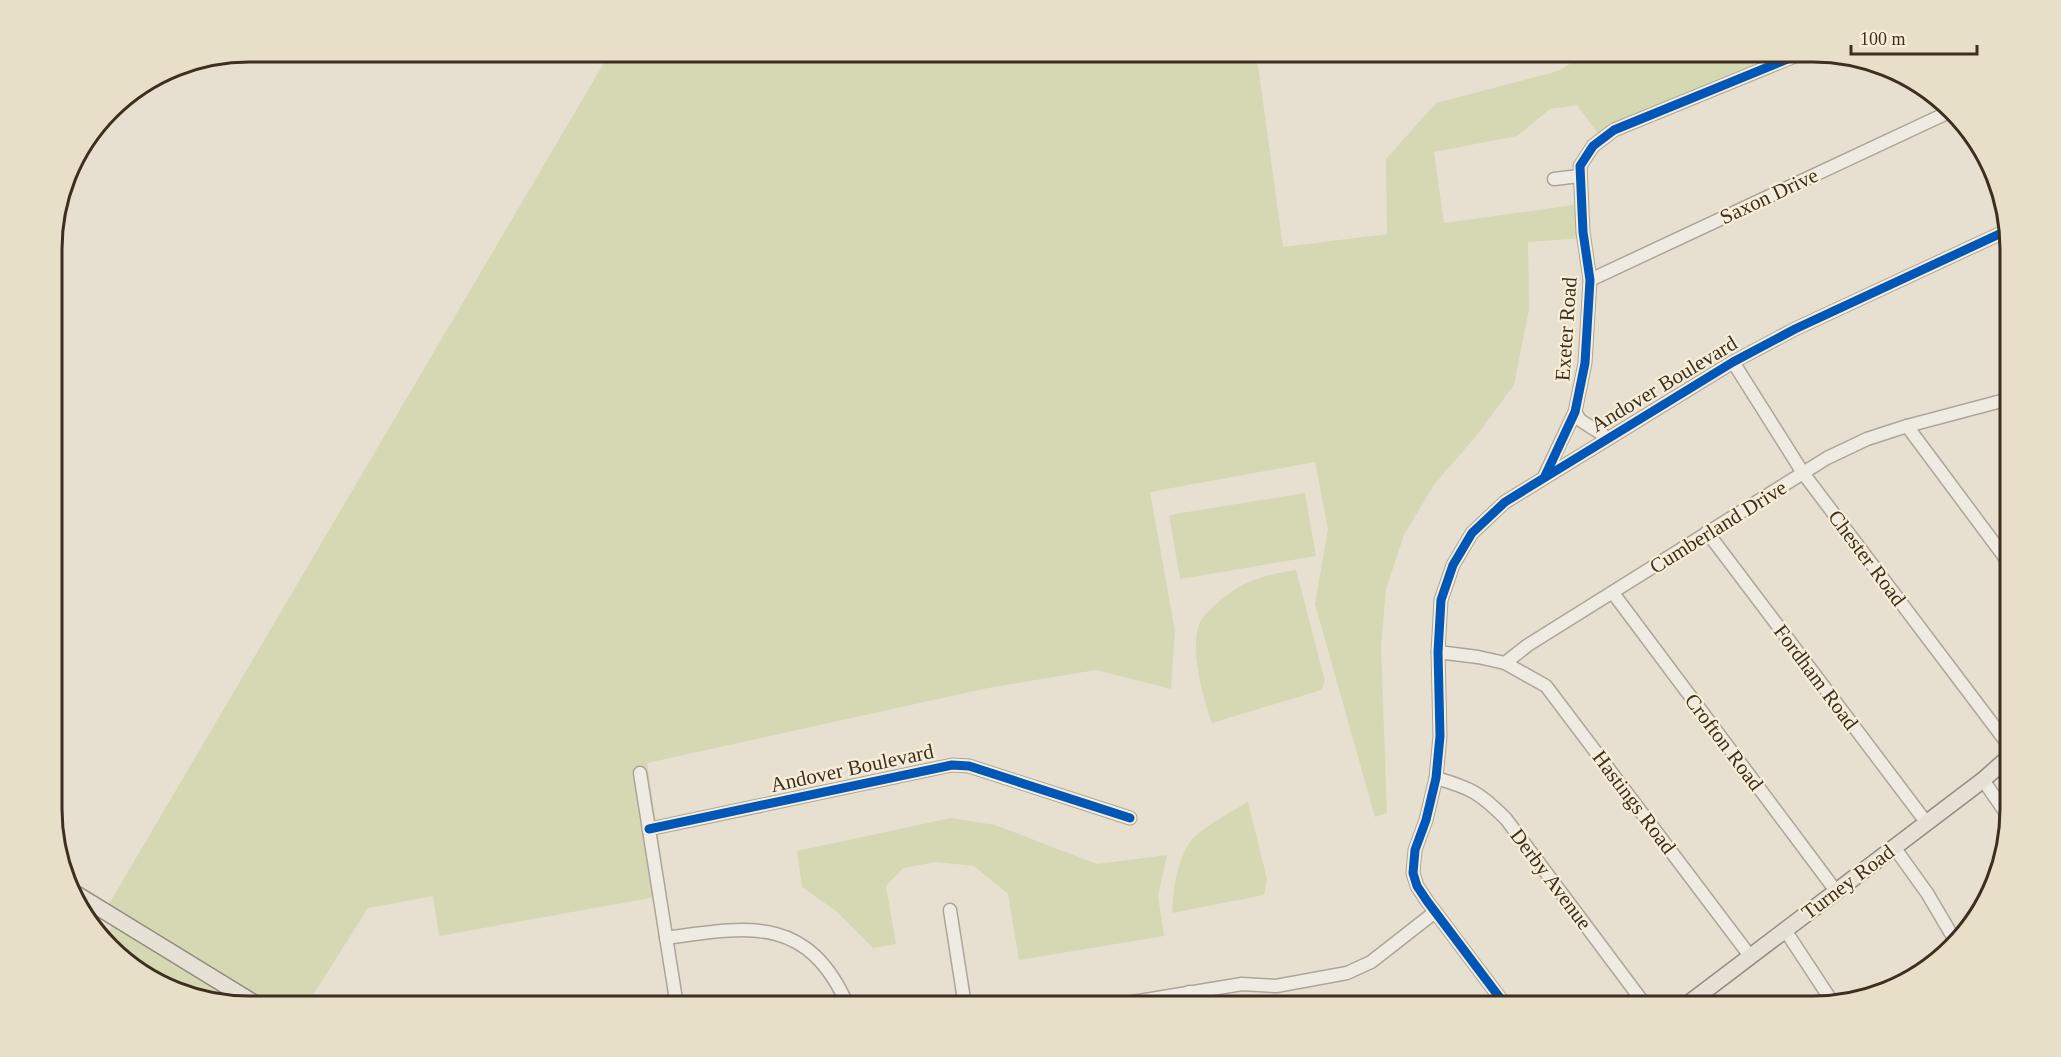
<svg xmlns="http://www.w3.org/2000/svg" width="2061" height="1057" viewBox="0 0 2061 1057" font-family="'Times New Roman',serif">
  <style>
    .green { fill: #d6d7b3 }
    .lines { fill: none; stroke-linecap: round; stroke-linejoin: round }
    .minor-casing { stroke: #ada599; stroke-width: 15 }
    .major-casing { stroke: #928b80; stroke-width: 18 }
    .minor { stroke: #efebe3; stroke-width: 12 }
    .major { stroke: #e6e1d4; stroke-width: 15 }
    .cycleway-casing { stroke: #f7eed8; stroke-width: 13 }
    .cycleway { stroke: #0057b8; stroke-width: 9 }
    .labels { text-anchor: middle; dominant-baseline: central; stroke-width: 4.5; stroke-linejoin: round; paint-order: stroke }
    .street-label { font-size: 21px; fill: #3d2e20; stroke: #f7eed8 }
    .rim { fill: none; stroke: #3d2e20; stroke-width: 3 }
  </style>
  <rect width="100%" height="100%" fill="#e7e0d1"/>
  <g class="green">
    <polygon points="611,51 1256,51 1283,247 1387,234 1386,159 1436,103 1558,71 1592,51 1807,51 1602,139 1577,105 1550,109 1517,136 1434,152 1444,223 1581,204 1584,238 1528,242 1529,309 1514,385 1477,435 1434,485 1404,535 1386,589 1381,646 1387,813 1375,817 1315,604 1328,529 1315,462 1150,492 1175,631 1171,689 1096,670 988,688 647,763 667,895 439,936 433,896 368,908 306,1006 248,1006 161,986 105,939 116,919 106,909"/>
    <polygon points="1305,493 1316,556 1180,579 1169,515"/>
    <path d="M 1296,570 L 1325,681 L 1321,690 L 1212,723 C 1203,698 1188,645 1201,620 C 1204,615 1210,610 1214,606 C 1239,582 1262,575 1296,570 Z"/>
    <path d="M 1248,802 L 1267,879 L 1264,895 L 1172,913 C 1173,890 1176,866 1188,845 C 1196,830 1233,811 1248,802 Z"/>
    <polygon points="951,818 995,825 1097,864 1167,855 1158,896 1164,936 1019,960 1008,894 974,866 936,862 903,868 886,886 896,944 873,948 836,911 802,887 797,851"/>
  </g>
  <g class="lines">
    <defs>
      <g id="minor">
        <polyline points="1554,179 1579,176"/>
        <polyline points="1590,280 1947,113"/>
        <polyline points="1733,362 1803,473 2010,747"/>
        <polyline points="1575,412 1580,420 1608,438"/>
        <polyline points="1907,426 2009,563"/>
        <polyline points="1545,475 1575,412 1585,363 1590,280 1583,232 1580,166 1593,146 1614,130 1807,51"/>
        <polyline points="1707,532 1926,822"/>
        <polyline points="1613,593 1836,891"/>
        <polyline points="1438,652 1478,657 1505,663 1546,686 1750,956"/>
        <polyline points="1505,663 1528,645 1827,458 1867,439 1907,426 2009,399"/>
        <polyline points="640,773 677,1006"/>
        <path d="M 1436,778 C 1471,788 1480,793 1506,819 L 1646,1006"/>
        <polyline points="1983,780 2008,816"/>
        <polyline points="649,829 952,765 969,766 1130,818"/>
        <polyline points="1894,847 1927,893 1953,937"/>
        <polyline points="950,910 965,1006"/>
        <polyline points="1785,930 1833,1003"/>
        <path d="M 666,938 C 750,926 808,915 848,1006"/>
        <polyline points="1189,992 1191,1006"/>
        <polyline points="1109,1006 1242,984 1276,986 1347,973 1371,962 1435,912"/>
        <polyline points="1506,1006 1427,901 1417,886 1413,873 1415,850 1426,820 1436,778 1440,736 1438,652 1441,600 1453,565 1472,533 1505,502 1733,362 1795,329 2008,230"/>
      </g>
      <g id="major">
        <polyline points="78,895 259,1006"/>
        <polyline points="1685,1006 1983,780 2010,756"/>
      </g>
    </defs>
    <use href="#minor" class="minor-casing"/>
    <use href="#major" class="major-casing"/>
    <use href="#minor" class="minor"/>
    <use href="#major" class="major"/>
    <defs>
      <g id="cycleway">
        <polyline points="1545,476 1575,412 1585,363 1590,280 1583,232 1580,166 1593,146 1614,130 1807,51"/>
        <polyline points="649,829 952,765 969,766 1130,818"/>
        <polyline points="1506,1006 1427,901 1417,886 1413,873 1415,850 1426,820 1436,778 1440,736 1438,652 1441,600 1453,565 1472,533 1505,502 1733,362 1795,329 2008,230"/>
      </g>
    </defs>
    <use href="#cycleway" class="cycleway-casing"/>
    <use href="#cycleway" class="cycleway"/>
  </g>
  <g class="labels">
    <g class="street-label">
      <text transform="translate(1769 196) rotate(-25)">Saxon Drive</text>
      <text transform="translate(1566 329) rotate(-86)">Exeter Road</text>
      <text transform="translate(1664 384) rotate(-31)">Andover Boulevard</text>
      <text transform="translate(1718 527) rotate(-32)">Cumberland Drive</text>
      <text transform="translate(1867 558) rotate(53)">Chester Road</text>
      <text transform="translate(1816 677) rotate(53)">Fordham Road</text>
      <text transform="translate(1724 742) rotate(53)">Crofton Road</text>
      <text transform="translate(852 768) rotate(-12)">Andover Boulevard</text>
      <text transform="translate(1634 802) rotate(53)">Hastings Road</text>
      <text transform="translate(1551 879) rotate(53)">Derby Avenue</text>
      <text transform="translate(1848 882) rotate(-37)">Turney Road</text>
    </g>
  </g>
  <path d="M0 0H2061V1057H0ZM249 62H1813A187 187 0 0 1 2000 249V809A187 187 0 0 1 1813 996H249A187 187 0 0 1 62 809V249A187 187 0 0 1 249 62Z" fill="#e8dfc9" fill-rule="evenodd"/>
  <path class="rim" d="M249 62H1813A187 187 0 0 1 2000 249V809A187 187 0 0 1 1813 996H249A187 187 0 0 1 62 809V249A187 187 0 0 1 249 62Z"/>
  <path d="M1851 45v9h126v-9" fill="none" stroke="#3d2e20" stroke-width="3"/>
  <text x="1860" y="45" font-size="18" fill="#3d2e20" stroke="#f7eed8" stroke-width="4.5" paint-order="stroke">100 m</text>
</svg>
